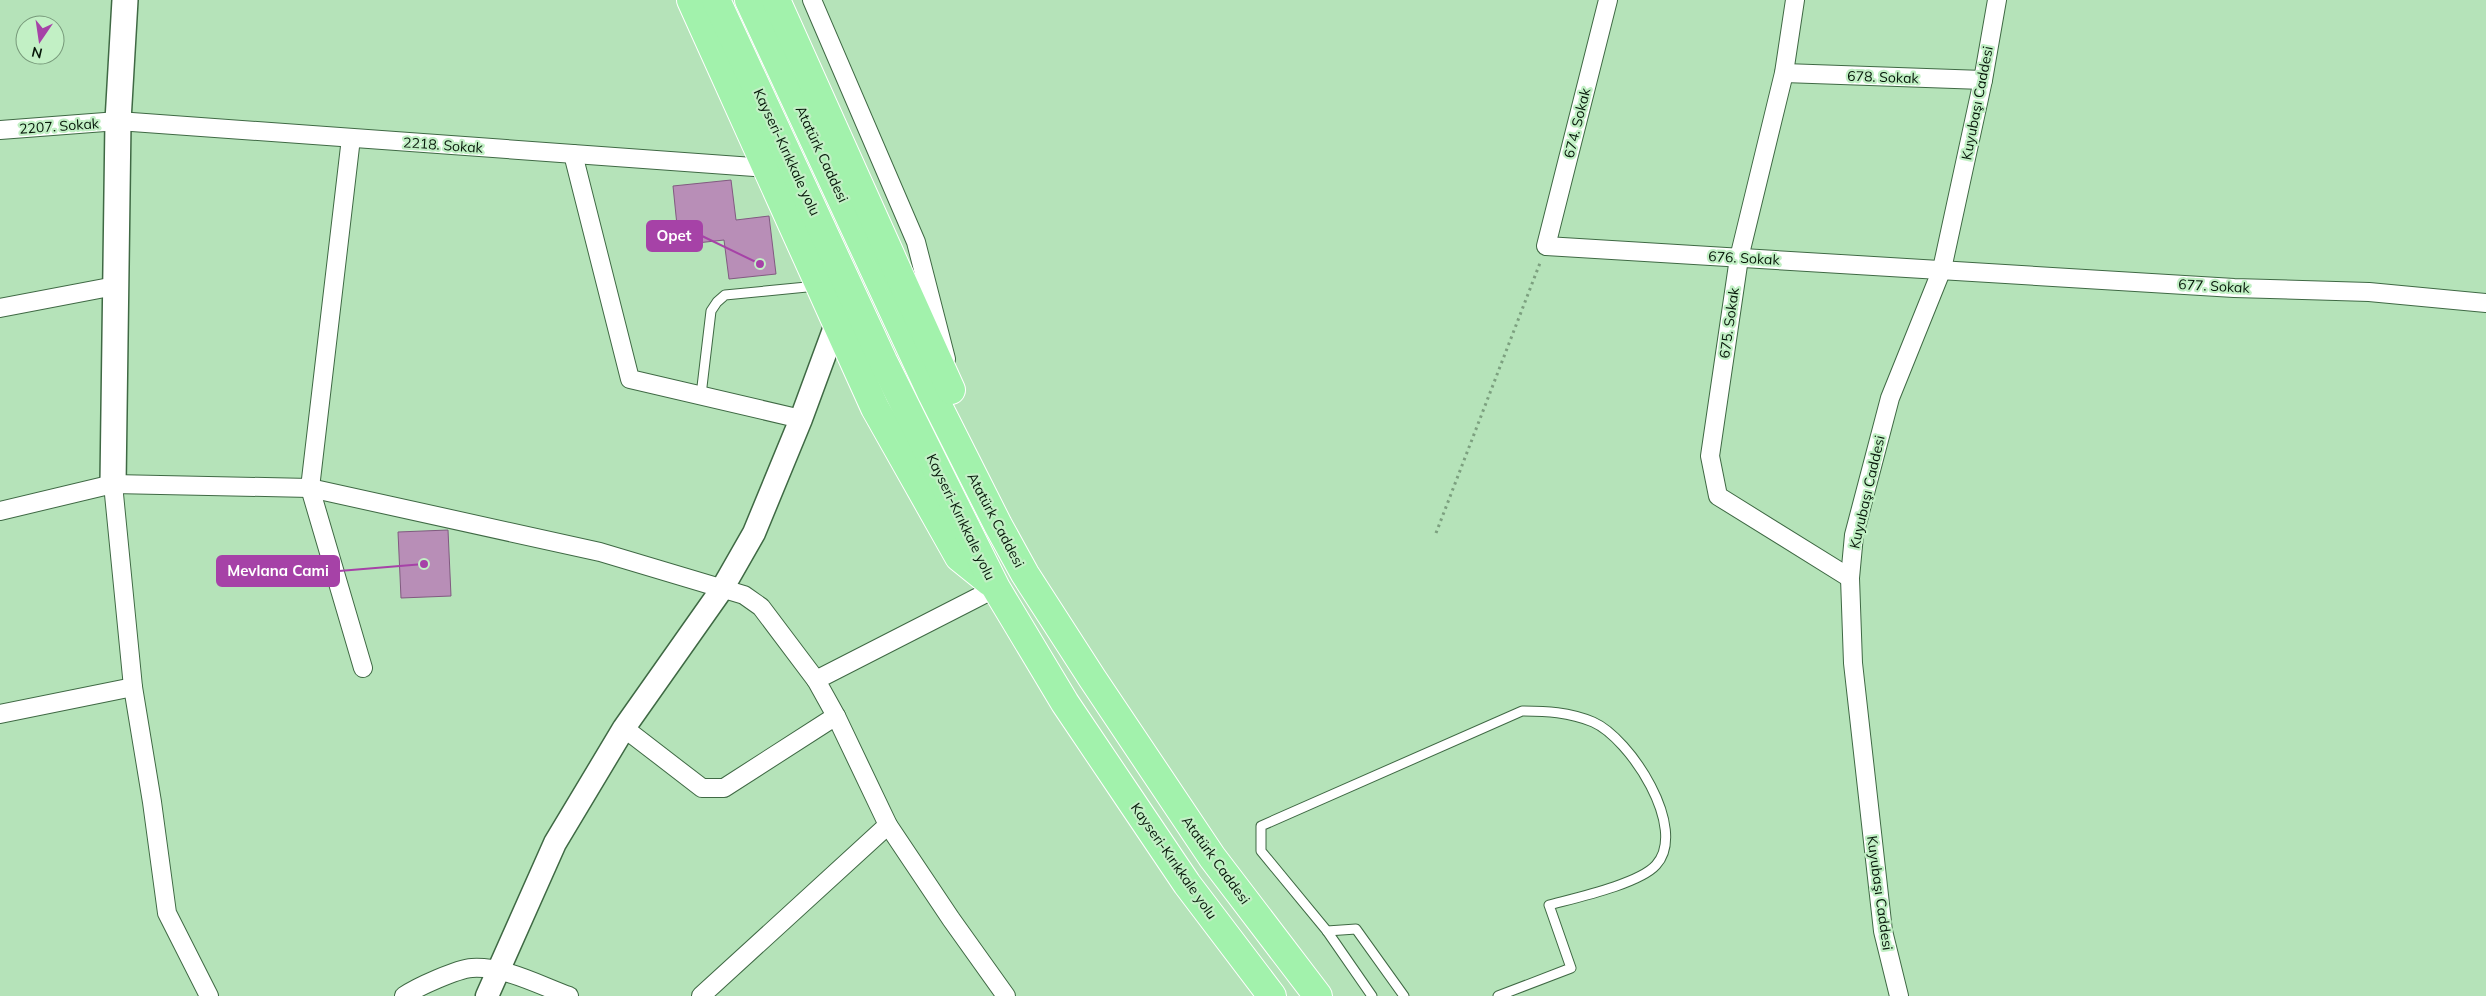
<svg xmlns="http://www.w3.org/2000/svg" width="2486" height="996" viewBox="0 0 2486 996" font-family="Mulish,sans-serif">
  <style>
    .building { fill: #b88eb7; stroke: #815a80 }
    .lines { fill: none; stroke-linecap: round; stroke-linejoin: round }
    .service-casing { stroke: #3f6944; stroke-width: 11 }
    .minor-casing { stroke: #3f6944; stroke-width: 20 }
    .tertiary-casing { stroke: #3f6944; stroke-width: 25 }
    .secondary-casing { stroke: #3f6944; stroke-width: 28 }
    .trunk-casing { stroke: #fff; stroke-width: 30 }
    .path { stroke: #7ca07f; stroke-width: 3; stroke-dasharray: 2.5 4; stroke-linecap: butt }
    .service { stroke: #fff; stroke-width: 9 }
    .minor { stroke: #fff; stroke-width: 18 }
    .tertiary { stroke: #fff; stroke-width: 22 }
    .secondary { stroke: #fff; stroke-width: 25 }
    .trunk { stroke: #a2f2ac; stroke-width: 28 }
    .labels { text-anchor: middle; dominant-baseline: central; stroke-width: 4.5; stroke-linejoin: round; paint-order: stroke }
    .street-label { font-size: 14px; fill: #061709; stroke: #c2f0c5 }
    .leader { fill: none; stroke: #a642a7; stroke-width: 2 }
    .callout-dot { fill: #a642a7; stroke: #c2f0c5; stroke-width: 2 }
    .callout { fill: #a642a7; stroke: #a642a7; stroke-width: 2 }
    .callout-label { font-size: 15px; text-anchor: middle; font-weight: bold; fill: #fff }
  </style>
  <rect width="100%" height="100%" fill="#b5e3b9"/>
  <g class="building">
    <polygon points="731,180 736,220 769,216 776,274 729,279 724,240 679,245 673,186"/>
    <polygon points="448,530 451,596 401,598 398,532"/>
  </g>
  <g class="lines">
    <defs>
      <g id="service">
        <polyline points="701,395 711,311 717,302 725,295 817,286"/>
        <polyline points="1327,931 1356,929 1404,996"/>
        <path d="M 1372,996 L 1327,931 L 1261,851 L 1261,826 L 1522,711 C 1546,711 1569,712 1593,722 C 1630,738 1689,829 1656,865 C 1639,884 1575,898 1549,905 L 1571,968 L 1498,996"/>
      </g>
      <g id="minor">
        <polyline points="812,0 916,242 946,359"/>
        <polyline points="1608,0 1546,246 2234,288 2369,292 2486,303"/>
        <polyline points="1795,0 1784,73 1739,258 1710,456 1718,496 1850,578"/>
        <polyline points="1784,73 1983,80"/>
        <polyline points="0,130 118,121 768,168"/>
        <polyline points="351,138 310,488 363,668"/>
        <polyline points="573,154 630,379 801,419"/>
        <polyline points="0,308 115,286"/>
        <polyline points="113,484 133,687 152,802 167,913 209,996"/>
        <polyline points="0,511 113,484 310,488 600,552 744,595 761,607 816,680"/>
        <polyline points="996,588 816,680 836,716 888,825 951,919 1006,996"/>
        <polyline points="0,714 133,687"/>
        <polyline points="624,728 702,788 724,788 836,716"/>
        <path d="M 404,996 C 417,987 457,969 472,968 C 504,966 539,985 569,996"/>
        <polyline points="701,996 888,825"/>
        <polyline points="1899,996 1883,931 1853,663 1850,578 1854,535 1890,398 1942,269 1983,80 1997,0"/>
      </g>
      <polyline id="tertiary" points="487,996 555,843 624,728 722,589 754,533 801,419 836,324"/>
      <polyline id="secondary" points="113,484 118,121 125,0"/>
      <g id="trunk">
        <polyline points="691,0 875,408 959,557 990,582"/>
        <polyline points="716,0 883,361 996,588 1065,703 1125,792 1187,884 1272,996"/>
        <polyline points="749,0 932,394 998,525 1025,574 1092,678 1212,857 1318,996"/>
        <polyline points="776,0 951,390"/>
      </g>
    </defs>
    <use href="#service" class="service-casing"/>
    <use href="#minor" class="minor-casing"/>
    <use href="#tertiary" class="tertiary-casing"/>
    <use href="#secondary" class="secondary-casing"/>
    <use href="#trunk" class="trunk-casing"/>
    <polyline class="path" points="1436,533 1540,263"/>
    <use href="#service" class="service"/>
    <use href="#minor" class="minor"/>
    <use href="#tertiary" class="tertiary"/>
    <use href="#secondary" class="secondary"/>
    <use href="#trunk" class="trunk"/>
  </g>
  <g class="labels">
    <g class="street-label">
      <text transform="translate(1883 77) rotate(2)">678. Sokak</text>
      <text transform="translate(1977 103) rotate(-79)">Kuyubaşı Caddesi</text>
      <text transform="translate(1577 123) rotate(-76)">674. Sokak</text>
      <text transform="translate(59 126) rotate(-4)">2207. Sokak</text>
      <text transform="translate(443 145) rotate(4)">2218. Sokak</text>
      <text transform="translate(787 152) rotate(65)">Kayseri-Kırıkkale yolu</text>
      <text transform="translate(822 154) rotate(65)">Atatürk Caddesi</text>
      <text transform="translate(1744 258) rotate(3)">676. Sokak</text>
      <text transform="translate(2214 286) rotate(3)">677. Sokak</text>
      <text transform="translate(1729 323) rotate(-82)">675. Sokak</text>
      <text transform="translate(1867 492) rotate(-77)">Kuyubaşı Caddesi</text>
      <text transform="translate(961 517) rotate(64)">Kayseri-Kırıkkale yolu</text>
      <text transform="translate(996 520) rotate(62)">Atatürk Caddesi</text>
      <text transform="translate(1216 860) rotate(54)">Atatürk Caddesi</text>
      <text transform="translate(1174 861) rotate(55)">Kayseri-Kırıkkale yolu</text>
      <text transform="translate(1880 893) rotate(82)">Kuyubaşı Caddesi</text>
    </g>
  </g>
  <path class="leader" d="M760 264L702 236M424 564L339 571"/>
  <g class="callout-dot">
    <circle cx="760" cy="264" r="5"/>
    <circle cx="424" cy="564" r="5"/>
  </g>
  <g class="callout">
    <rect x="647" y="221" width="55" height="30" rx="5"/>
    <rect x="217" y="556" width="122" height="30" rx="5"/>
  </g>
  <g class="callout-label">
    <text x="674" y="241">Opet</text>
    <text x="278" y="576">Mevlana Cami</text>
  </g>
  <g transform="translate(40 40) rotate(193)"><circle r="24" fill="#c2f0c5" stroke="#77997a"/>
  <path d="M0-4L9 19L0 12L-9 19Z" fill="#a642a7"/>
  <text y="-8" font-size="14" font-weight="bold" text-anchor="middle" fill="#061709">N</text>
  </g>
</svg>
